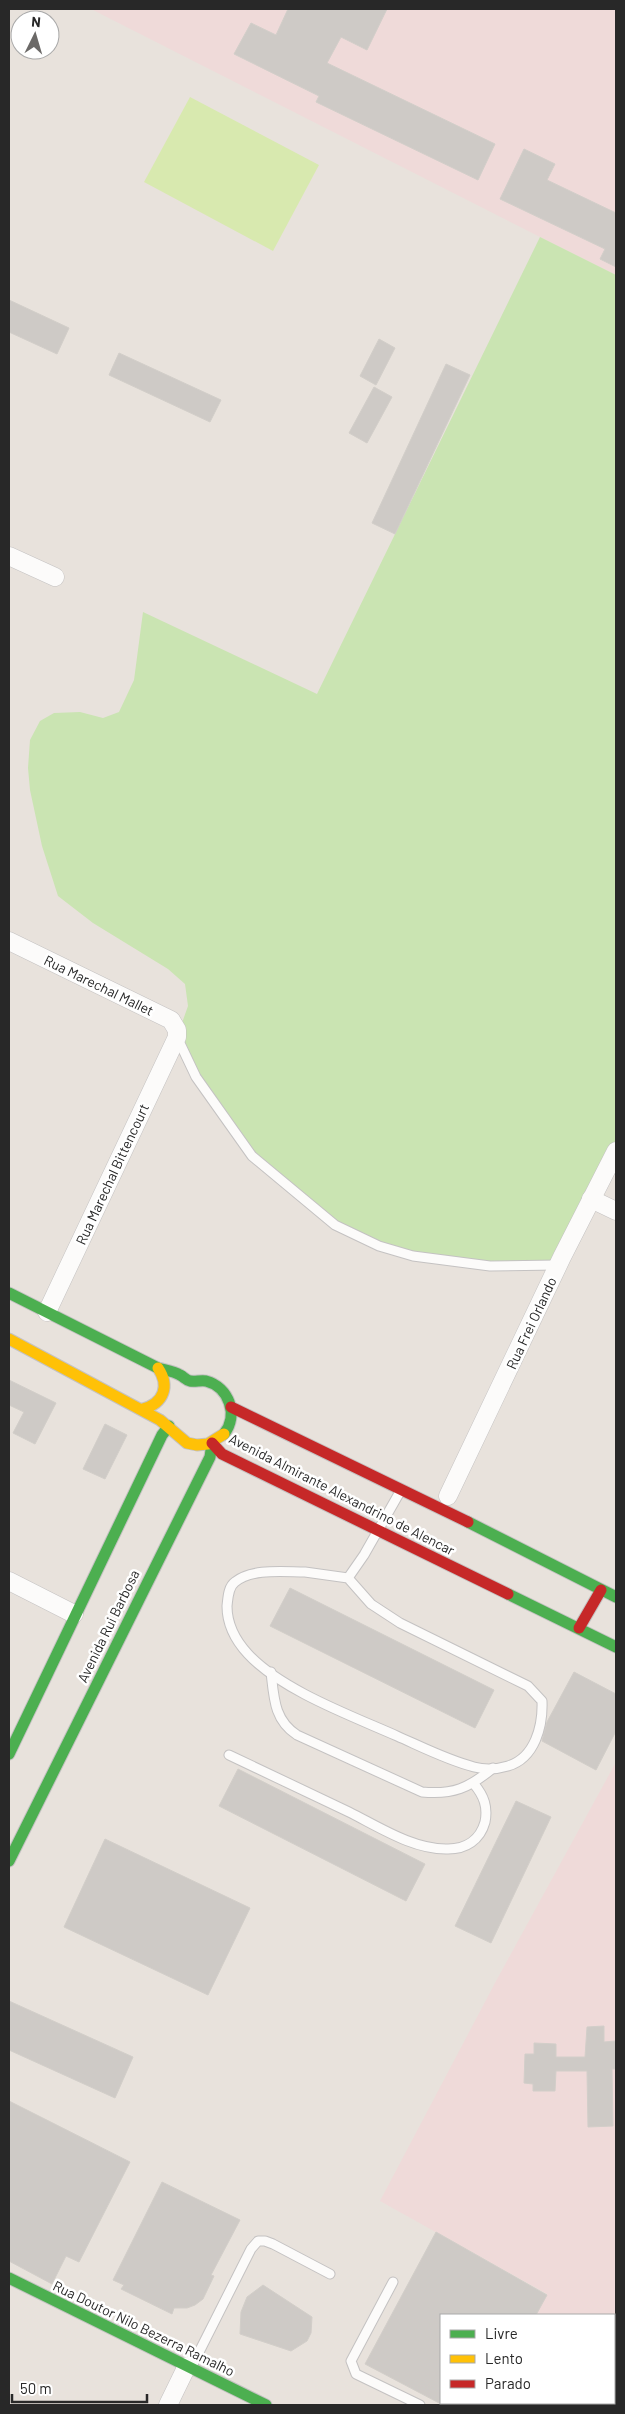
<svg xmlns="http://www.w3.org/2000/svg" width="625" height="2414" viewBox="0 0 625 2414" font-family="Barlow,sans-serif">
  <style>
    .medical { fill: #efdad9 }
    .green { fill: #cae4b2 }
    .pitch { fill: #d8e9af }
    .building { fill: #cecac6; stroke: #d2cec9 }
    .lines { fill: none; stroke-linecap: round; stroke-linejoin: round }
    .lane-casing { stroke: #c4c2c2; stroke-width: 11 }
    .street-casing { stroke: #c4c2c2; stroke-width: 19 }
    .fast-casing { stroke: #c4c2c2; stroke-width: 13 }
    .slow-casing { stroke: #c4c2c2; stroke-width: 13 }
    .jam-casing { stroke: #c4c2c2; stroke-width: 13 }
    .lane { stroke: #fcfbfa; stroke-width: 9 }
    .street { stroke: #fcfbfa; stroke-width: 18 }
    .fast { stroke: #4caf50; stroke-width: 11 }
    .slow { stroke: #ffc107; stroke-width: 11 }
    .jam { stroke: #c62828; stroke-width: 11 }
    .labels { text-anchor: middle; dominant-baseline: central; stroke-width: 5; stroke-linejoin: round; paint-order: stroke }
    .street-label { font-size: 14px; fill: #282828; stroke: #fff }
  </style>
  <rect width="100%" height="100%" fill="#e8e2dc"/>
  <g class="medical">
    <polygon points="91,9 616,9 616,275 540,237"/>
    <polygon points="616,1762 616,2389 614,2388 614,2315 536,2315 547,2294 380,2201 495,1983"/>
  </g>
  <polygon class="green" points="540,237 616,275 616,1151 558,1265 490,1266 413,1256 335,1225 252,1156 222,1111 177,1037 188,1006 185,984 168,969 93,923 58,896 42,846 30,790 28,768 30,740 40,721 54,713 80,712 103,718 119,712 134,680 143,612 317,694"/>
  <polygon class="pitch" points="190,97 319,165 273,251 144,182"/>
  <g class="building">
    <polygon points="288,9 387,9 367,50 341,37 327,63 495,144 478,180 316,102 319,96 234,54 251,23 276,35"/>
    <polygon points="524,149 555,164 547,180 616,213 616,267 600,259 605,249 500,199"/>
    <polygon points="9,300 69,328 57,354 9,332"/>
    <polygon points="379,339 395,348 376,385 360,376"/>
    <polygon points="119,353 221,400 210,422 109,375"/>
    <polygon points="446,364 470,375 395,534 372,523"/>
    <polygon points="374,387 392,397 367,443 349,433"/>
    <polygon points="9,1380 56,1403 35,1444 13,1433 24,1412 9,1405"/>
    <polygon points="105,1424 127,1435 105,1479 83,1469"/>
    <polygon points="290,1588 494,1690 475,1728 270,1626"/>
    <polygon points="574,1672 616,1694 616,1731 596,1770 542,1741 547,1722"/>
    <polygon points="238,1769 425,1864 406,1901 219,1806"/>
    <polygon points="516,1801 551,1817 491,1943 455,1926"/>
    <polygon points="105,1839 250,1908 208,1995 64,1927"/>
    <polygon points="9,2001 133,2057 115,2098 9,2050"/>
    <polygon points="604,2026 604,2042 616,2041 616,2069 612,2069 613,2126 588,2127 587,2071 556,2071 555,2091 533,2091 533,2084 524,2083 525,2054 534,2054 534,2043 556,2044 556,2057 585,2057 587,2027"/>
    <polygon points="9,2101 130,2162 79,2262 66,2256 52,2284 9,2261"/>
    <polygon points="162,2182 240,2220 211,2275 214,2276 203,2299 195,2305 187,2308 174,2308 172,2314 121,2289 124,2285 113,2280"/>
    <polygon points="436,2232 547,2295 536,2315 441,2315 441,2404 365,2364"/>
    <polygon points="263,2285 312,2317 311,2333 307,2341 291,2351 240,2334 241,2312 247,2297"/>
  </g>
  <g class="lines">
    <defs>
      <g id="lane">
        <polyline points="177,1037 196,1077 252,1156 335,1225 379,1246 413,1256 490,1266 558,1265"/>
        <path d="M 305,1572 L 348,1578 L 371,1604 L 400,1623 L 528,1686 L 542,1701 C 543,1726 535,1758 508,1766 C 498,1769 485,1770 474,1767 C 447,1760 422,1747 397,1736 C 352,1716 281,1690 248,1654 C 236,1641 227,1624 227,1606 C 228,1598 228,1587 235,1582 C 252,1568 284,1572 305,1572 Z"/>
        <polyline points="348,1578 364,1555 401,1490"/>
        <path d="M 271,1672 C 274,1698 274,1720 297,1735 L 422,1792 C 453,1795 469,1788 493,1768"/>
        <path d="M 229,1755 C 269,1774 309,1793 349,1812 C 379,1827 414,1850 448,1849 C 466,1849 480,1840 485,1822 C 488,1807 484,1796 474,1784"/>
        <polyline points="393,2282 351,2361 356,2374 420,2405"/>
        <polyline points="191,2368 251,2249 258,2241 265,2241 273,2244 330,2274"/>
      </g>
      <g id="street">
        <polyline points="9,556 55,577"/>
        <polyline points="9,941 171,1020 177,1030 177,1037 47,1312"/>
        <polyline points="591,1199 616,1211"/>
        <polyline points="448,1496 562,1257 616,1151"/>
        <polyline points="9,1581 74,1614"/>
        <polyline points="168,2405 187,2366"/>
      </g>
      <g id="fast">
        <path d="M 9,1293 L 158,1368 C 165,1370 174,1371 180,1375 C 184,1377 186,1380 190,1381 C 195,1382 201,1380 206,1381 C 229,1387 239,1415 224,1434"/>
        <polyline points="468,1522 616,1597"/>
        <polyline points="508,1594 616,1647"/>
        <polyline points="9,1754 162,1435 169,1426"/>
        <polyline points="9,1861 210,1457 212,1443"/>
        <polyline points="9,2278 266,2405"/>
      </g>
      <g id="slow">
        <polyline points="9,1339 160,1420 187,1443 197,1445 208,1444 224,1434"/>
        <path d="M 143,1409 C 164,1403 170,1386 158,1368"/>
      </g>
      <g id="jam">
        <polyline points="231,1407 468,1522"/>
        <polyline points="212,1443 222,1454 508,1594"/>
        <polyline points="579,1628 601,1590"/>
      </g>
    </defs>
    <use href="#lane" class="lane-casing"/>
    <use href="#street" class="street-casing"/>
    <use href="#fast" class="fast-casing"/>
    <use href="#slow" class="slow-casing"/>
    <use href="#jam" class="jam-casing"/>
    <use href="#lane" class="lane"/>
    <use href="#street" class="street"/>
    <use href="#fast" class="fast"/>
    <use href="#slow" class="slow"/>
    <use href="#jam" class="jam"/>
  </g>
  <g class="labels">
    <g class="street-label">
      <text transform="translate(99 985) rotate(26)">Rua Marechal Mallet</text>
      <text transform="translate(112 1174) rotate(-65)">Rua Marechal Bittencourt</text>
      <text transform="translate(531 1323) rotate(-65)">Rua Frei Orlando</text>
      <text transform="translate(342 1494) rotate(27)">Avenida Almirante Alexandrino de Alencar</text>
      <text transform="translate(108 1626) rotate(-64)">Avenida Rui Barbosa</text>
      <text transform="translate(144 2328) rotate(26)">Rua Doutor Nilo Bezerra Ramalho</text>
    </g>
  </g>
  <rect width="625" height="2414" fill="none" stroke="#282828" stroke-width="20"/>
  <rect x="440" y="2314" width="175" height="90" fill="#ffffff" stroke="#a9a9a9"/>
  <rect x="450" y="2330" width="25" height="8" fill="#4caf50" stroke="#a9a9a9"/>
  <text x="485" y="2339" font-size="15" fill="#282828">Livre</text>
  <rect x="450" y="2355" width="25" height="8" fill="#ffc107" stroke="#a9a9a9"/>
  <text x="485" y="2364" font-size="15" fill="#282828">Lento</text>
  <rect x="450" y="2380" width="25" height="8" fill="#c62828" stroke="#a9a9a9"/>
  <text x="485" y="2389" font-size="15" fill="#282828">Parado</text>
  <g transform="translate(35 35) rotate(5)"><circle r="24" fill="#ffffff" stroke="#a9a9a9"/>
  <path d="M0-4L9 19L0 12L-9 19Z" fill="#6b6967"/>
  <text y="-8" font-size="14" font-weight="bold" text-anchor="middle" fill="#282828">N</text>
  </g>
  <path d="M12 2394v8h135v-8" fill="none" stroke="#282828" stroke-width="2.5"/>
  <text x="20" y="2394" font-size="15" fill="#282828" stroke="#ffffff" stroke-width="4" paint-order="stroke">50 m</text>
</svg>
